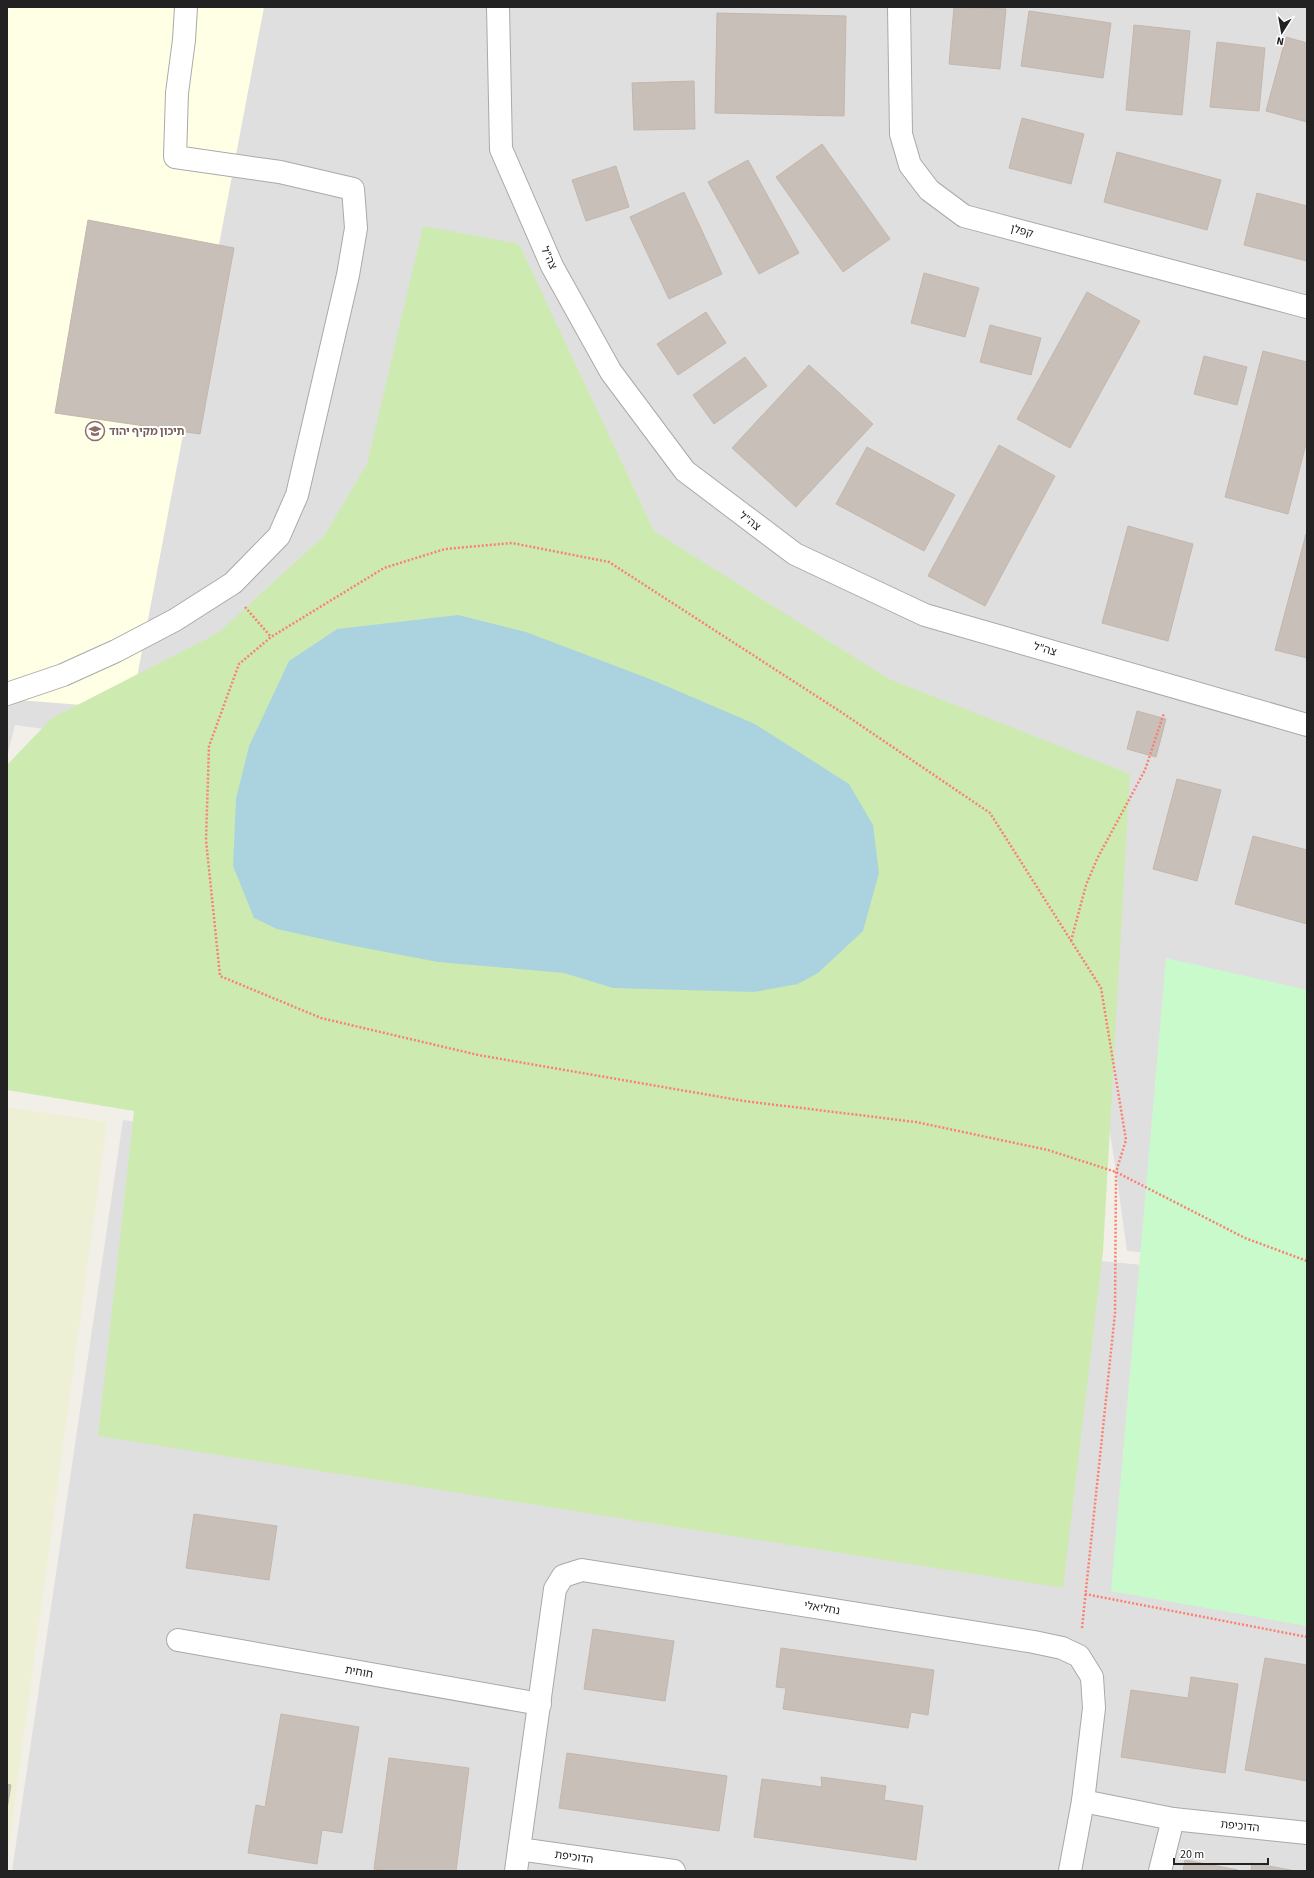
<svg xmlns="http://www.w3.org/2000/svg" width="1314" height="1878" viewBox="0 0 1314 1878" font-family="'Source Sans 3','Noto Sans Hebrew',sans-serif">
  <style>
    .residential { fill: #e0dfdf }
    .education { fill: #ffffe5 }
    .farmland { fill: #eef0d5 }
    .grass { fill: #cdebb0 }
    .park { fill: #c8facc }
    .water { fill: #aad3df }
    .building { fill: #c7bfb8; stroke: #c4b6ab }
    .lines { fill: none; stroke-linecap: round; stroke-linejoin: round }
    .minor-casing { stroke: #a9a9a9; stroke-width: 24 }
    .tertiary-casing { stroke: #a9a9a9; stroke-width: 24 }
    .path { stroke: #fa8072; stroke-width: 2.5; stroke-dasharray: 2 2; stroke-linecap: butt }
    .minor { stroke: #fff; stroke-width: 22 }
    .tertiary { stroke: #fff; stroke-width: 22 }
    .labels { text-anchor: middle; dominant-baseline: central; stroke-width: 4; stroke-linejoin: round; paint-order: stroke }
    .street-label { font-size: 11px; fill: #222; stroke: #fff }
    .education-label { font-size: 11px; font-weight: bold; fill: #785e54; stroke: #fff; text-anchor: start }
  </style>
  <rect width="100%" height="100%" fill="#f2efe9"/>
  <g class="residential">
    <polygon points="7,7 1307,7 1307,1265 1127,1251 1116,1172 1092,1015 146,743 15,725 7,757"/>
    <polygon points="123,1120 1067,1258 1307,1280 1307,1871 12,1871"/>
  </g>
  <polygon class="education" points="7,7 264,7 131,709 7,699"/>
  <polygon class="farmland" points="7,1107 107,1122 7,1860"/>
  <polygon class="grass" points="423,226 519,244 654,531 889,679 1130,774 1103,1252 1063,1588 98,1436 134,1111 7,1090 7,765 52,718 218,633 324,536 367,464"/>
  <polygon class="park" points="1166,958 1307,990 1307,1626 1111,1591"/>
  <polygon class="water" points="458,615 526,632 650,679 755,724 849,784 873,825 879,873 863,931 818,973 798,984 754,992 613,988 564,973 438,962 349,945 277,929 254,918 233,866 236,799 249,746 289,661 337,629"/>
  <g class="building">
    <polygon points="954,7 1006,9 1000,69 949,64"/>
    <polygon points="1029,11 1111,23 1103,78 1021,66"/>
    <polygon points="717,13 846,16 844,116 715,113"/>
    <polygon points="1134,25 1190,31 1182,115 1126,110"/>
    <polygon points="1286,37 1307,43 1307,122 1266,111"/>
    <polygon points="1217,42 1265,48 1259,111 1210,107"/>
    <polygon points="694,81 695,129 634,130 632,83"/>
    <polygon points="1022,118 1084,134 1071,184 1009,168"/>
    <polygon points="822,144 890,239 843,272 776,177"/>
    <polygon points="1117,152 1221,180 1207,230 1104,202"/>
    <polygon points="748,160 799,253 759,274 708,182"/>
    <polygon points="616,166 629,207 586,221 572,180"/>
    <polygon points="684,192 722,274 669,299 630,217"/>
    <polygon points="1257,193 1307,206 1307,261 1244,245"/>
    <polygon points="88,220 234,248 200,434 55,413"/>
    <polygon points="924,273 979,288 965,337 911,323"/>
    <polygon points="1087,292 1140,321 1070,448 1017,419"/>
    <polygon points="706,312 726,343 678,375 657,344"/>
    <polygon points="990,325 1041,338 1031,375 980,362"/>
    <polygon points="1263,351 1307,362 1307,440 1288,514 1225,497"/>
    <polygon points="1204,356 1247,367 1237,405 1194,394"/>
    <polygon points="745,357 767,386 714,424 693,395"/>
    <polygon points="809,365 873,424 796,507 732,448"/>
    <polygon points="999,445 1055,476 985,606 928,576"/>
    <polygon points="867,447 955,495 924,551 836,504"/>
    <polygon points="1128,526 1193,544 1168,641 1102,623"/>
    <polygon points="1306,534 1307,534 1307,658 1275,650"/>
    <polygon points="1137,711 1166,719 1156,757 1127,749"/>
    <polygon points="1177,779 1221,790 1197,881 1153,869"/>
    <polygon points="1253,836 1307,850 1307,924 1235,904"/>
    <polygon points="194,1514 277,1526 269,1580 186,1568"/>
    <polygon points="593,1629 674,1641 665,1701 584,1689"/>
    <polygon points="781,1648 934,1670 928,1715 911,1712 908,1728 783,1709 786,1688 776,1687"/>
    <polygon points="1265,1658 1307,1665 1307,1781 1245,1770"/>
    <polygon points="1191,1677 1238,1684 1225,1773 1121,1757 1131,1690 1188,1698"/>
    <polygon points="281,1714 359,1727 342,1833 322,1830 317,1864 248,1853 256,1805 265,1807"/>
    <polygon points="567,1753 727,1776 719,1831 559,1808"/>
    <polygon points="389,1758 469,1768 456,1871 389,1871 374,1869"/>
    <polygon points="821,1777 886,1786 884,1800 923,1806 916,1860 754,1837 762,1779 822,1787"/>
    <polygon points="7,1784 11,1785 7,1809"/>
    <polygon points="1185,1860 1238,1870 1237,1871 1183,1871"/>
    <polygon points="1252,1863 1296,1871 1251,1871"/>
  </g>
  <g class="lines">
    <defs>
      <g id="minor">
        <polyline points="899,7 901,134 910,165 929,190 964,216 1307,307"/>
        <polyline points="7,694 63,675 116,651 175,620 233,583 279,536 297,495 348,275 356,228 353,189 280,172 175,157 177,93 184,40 186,7"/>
        <polyline points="178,1640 540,1704"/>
        <polyline points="1083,1801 1173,1819 1307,1833"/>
        <polyline points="519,1849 555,1589 563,1576 582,1570 1034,1642 1062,1648 1079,1656 1092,1677 1094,1708 1083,1801 1070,1871"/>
        <polyline points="516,1871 519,1849 674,1871"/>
        <polyline points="1160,1871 1173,1819"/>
      </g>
      <polyline id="tertiary" points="498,7 501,149 552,266 611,372 685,471 795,554 925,615 1307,725"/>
    </defs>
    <use href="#minor" class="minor-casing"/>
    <use href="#tertiary" class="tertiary-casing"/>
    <g class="path">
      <polyline points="245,607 271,637"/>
      <polyline points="1071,941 1086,885 1097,859 1145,770 1164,713"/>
      <polyline points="1085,1594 1307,1637"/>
      <polyline points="1082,1628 1115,1313 1116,1172 1126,1140 1101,988 990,813 841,712 609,562 512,543 445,549 384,568 271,637 239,664 209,746 206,840 220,976 321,1018 478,1055 744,1101 916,1122 1048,1150 1116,1172 1245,1238 1307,1261"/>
    </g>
    <use href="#minor" class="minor"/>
    <use href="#tertiary" class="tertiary"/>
  </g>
  <defs>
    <symbol id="school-ring" viewBox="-11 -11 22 22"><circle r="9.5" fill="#fff" stroke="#8d6e63" stroke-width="1.5"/><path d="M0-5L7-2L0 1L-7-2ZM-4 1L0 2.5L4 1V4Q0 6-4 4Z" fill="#8d6e63"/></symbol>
  </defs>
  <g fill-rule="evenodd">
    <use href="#school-ring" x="84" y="420" width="22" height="22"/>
  </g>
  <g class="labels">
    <g class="street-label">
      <text transform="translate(1022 231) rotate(15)">קפלן</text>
      <text transform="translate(549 258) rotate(65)">צה"ל</text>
      <text transform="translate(750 521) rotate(37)">צה"ל</text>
      <text transform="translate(1045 649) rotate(16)">צה"ל</text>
      <text transform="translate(822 1608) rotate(9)">נחליאלי</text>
      <text transform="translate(359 1672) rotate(10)">חוחית</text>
      <text transform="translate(1240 1826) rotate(6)">הדוכיפת</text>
      <text transform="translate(574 1857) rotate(8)">הדוכיפת</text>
    </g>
    <g class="education-label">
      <text x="109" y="431">תיכון מקיף יהוד</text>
    </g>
  </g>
  <rect width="1314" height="1878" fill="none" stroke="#222222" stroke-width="16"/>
  <g transform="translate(1282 32) rotate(191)" stroke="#ffffff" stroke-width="3" paint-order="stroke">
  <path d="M0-3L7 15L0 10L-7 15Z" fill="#222222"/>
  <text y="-6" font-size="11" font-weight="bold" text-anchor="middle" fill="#222222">N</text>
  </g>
  <path d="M1174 1858v6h94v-6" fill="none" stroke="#222222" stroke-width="2"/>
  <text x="1180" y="1858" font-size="12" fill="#222222" stroke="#ffffff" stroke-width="3" paint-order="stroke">20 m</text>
</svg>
